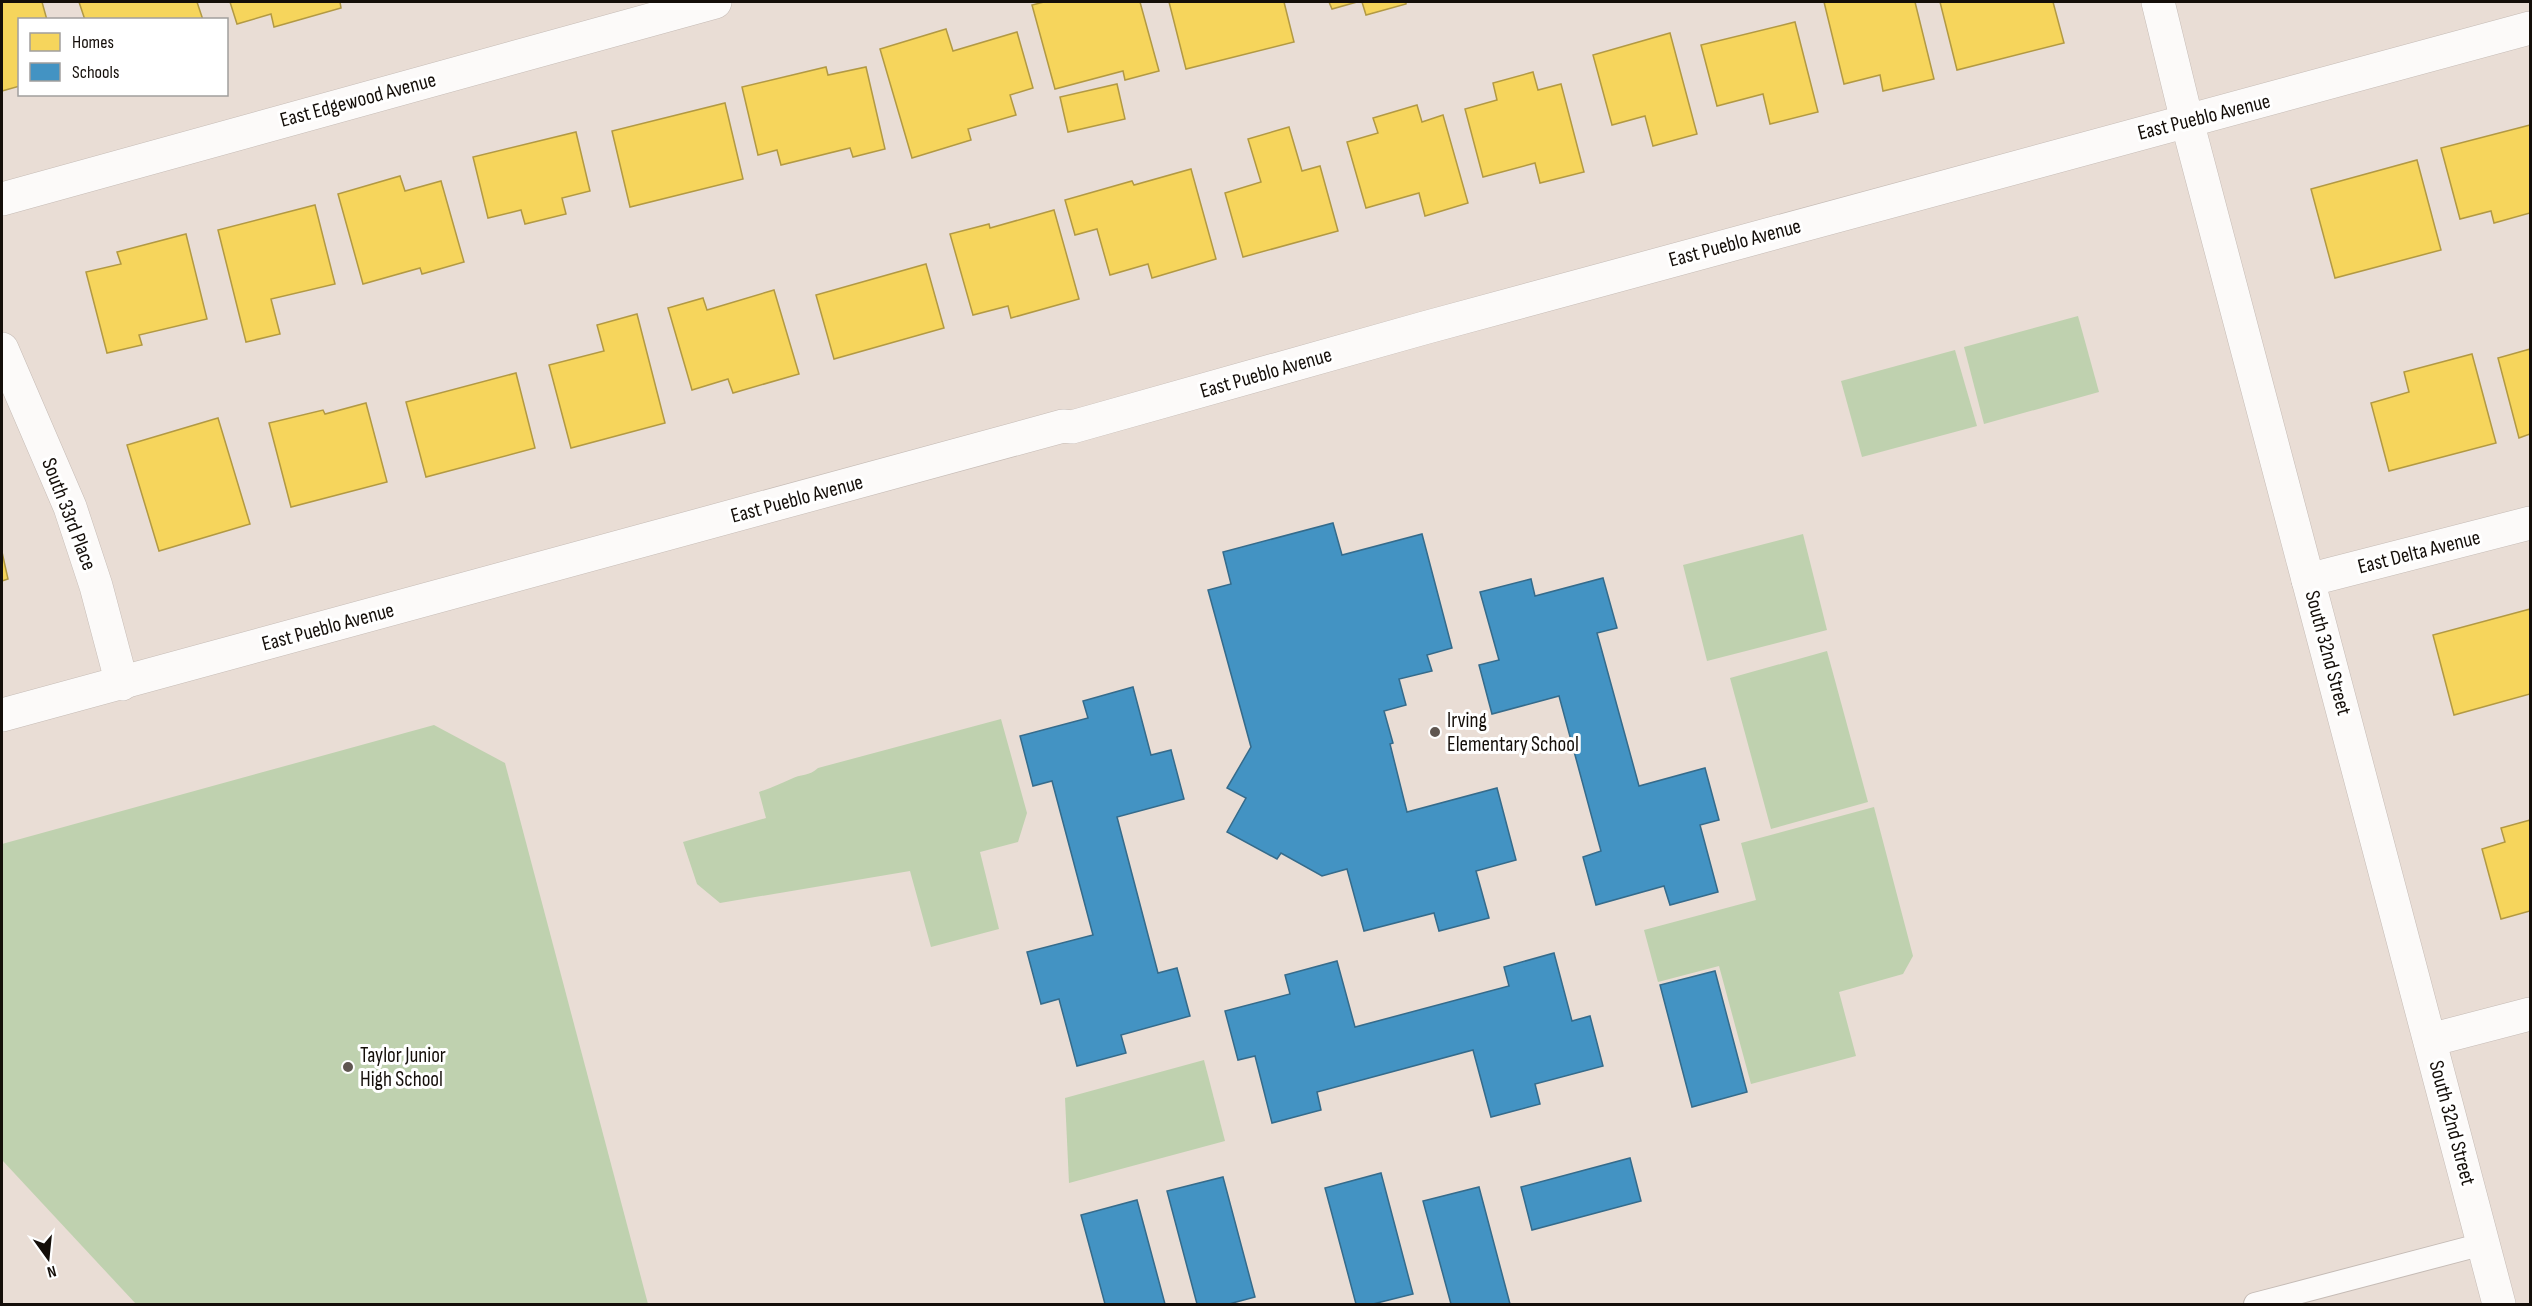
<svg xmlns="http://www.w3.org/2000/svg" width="2532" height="1306" viewBox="0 0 2532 1306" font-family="'Sofia Sans Condensed',sans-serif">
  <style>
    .green { fill: #bfd1af }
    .homes { fill: #f6d55c; stroke: #b29943; stroke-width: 1.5 }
    .schools { fill: #4393c3; stroke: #356b8b; stroke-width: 1.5 }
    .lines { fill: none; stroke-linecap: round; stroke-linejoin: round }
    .service-casing { stroke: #c5bbb5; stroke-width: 24 }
    .minor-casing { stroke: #c5bbb5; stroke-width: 34 }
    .tertiary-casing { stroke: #c5bbb5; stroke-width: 34 }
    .service { stroke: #fcfaf9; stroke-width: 22 }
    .minor { stroke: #fcfaf9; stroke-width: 33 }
    .tertiary { stroke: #fcfaf9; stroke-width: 33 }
    .poi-dot { fill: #5f5650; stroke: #fff; stroke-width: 2 }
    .labels { text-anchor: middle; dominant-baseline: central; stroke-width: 6; stroke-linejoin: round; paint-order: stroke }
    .street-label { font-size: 21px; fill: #140e09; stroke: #fff }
    .poi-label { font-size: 21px; fill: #140e09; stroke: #fff; text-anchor: start }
  </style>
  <rect width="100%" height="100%" fill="#e9ddd5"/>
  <g class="green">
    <polygon points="2078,316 2099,392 1984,424 1964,347"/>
    <polygon points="1955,350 1977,426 1862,457 1841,381"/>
    <polygon points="1803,534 1827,630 1707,661 1683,565"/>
    <polygon points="1827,651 1868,802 1771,829 1730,678"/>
    <path d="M 1001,719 L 1027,813 L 1018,842 L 980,852 L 999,929 L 931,947 L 910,871 L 720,903 L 697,884 L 683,842 L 766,818 L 759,792 C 771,788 780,784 791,779 C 800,774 810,776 818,768 Z"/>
    <polygon points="434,725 505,763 648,1304 136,1304 2,1160 2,844"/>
    <polygon points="1874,807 1913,956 1903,974 1839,992 1856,1056 1751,1084 1719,966 1658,982 1644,930 1756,900 1741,843"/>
    <polygon points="1204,1060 1225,1141 1069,1183 1065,1098"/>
  </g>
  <g class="homes">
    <polygon points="2,2 42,2 47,20 20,20 20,86 2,91"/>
    <polygon points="79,2 197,2 203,20 85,20"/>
    <polygon points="230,2 340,2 341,8 274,27 271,14 237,24"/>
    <polygon points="1044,2 1140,2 1159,71 1125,80 1123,71 1055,89 1032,5"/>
    <polygon points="1169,2 1284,2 1294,42 1186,69"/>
    <polygon points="1329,2 1357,2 1332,9"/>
    <polygon points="1362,2 1406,2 1406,4 1366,15"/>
    <polygon points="1824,2 1915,2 1934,79 1883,91 1880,75 1844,84"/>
    <polygon points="1940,2 2053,2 2064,43 1957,70"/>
    <polygon points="1795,22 1818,112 1770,124 1763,94 1717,106 1701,45"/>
    <polygon points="946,29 953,51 1017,32 1033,88 1010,95 1016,115 968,129 971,140 912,158 880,49"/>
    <polygon points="1670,33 1697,134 1653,146 1645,116 1612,125 1593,55"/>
    <polygon points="826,67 828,75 866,67 885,149 853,157 850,148 781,165 777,150 758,155 742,87"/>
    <polygon points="1533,72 1538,90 1561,84 1584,172 1540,183 1535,163 1483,177 1465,109 1497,100 1493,83"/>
    <polygon points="1117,84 1125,119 1068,132 1060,97"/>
    <polygon points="725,103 743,179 630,207 612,131"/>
    <polygon points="1417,105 1422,122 1443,115 1468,203 1425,216 1419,193 1366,208 1347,142 1378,133 1373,118"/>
    <polygon points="2530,125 2530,213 2494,223 2491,211 2460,219 2441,148"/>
    <polygon points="1289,127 1302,171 1320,166 1338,231 1243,257 1225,193 1261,182 1248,139"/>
    <polygon points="576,132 590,191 562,198 566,214 525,224 521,210 488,218 473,157"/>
    <polygon points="2417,160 2441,250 2335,278 2311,189"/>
    <polygon points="1191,169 1216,259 1152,278 1148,264 1110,275 1097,229 1075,235 1065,200 1132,181 1134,185"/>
    <polygon points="400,176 405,191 441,181 464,262 422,274 420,268 363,284 338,194"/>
    <polygon points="315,205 335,284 271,299 280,334 246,342 218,230"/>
    <polygon points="1054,210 1079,299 1011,318 1008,306 973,315 950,234 989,224 990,228"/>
    <polygon points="186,234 207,319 139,335 142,345 107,353 86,272 121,264 117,252"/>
    <polygon points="926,264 944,328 834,359 816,295"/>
    <polygon points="774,290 799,374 733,393 728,379 692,390 668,308 703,298 707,310"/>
    <polygon points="637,314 665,423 571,448 549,365 604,351 597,325"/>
    <polygon points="2530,349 2530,434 2519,438 2498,358"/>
    <polygon points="2472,354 2496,443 2389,471 2371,403 2409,392 2404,372"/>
    <polygon points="516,373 535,448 426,477 406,402"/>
    <polygon points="366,403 387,482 291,507 269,423 323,410 325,414"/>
    <polygon points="218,418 250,524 159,551 127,445"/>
    <polygon points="2,552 8,579 2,581"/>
    <polygon points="2530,609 2530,694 2454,715 2433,635"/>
    <polygon points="2530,820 2530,911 2501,919 2482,849 2505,842 2501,828"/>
  </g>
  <g class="schools">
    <polygon points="1333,523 1342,555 1422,534 1452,648 1427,655 1432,671 1399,679 1406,705 1384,711 1393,743 1390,744 1407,812 1497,788 1516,860 1476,871 1489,918 1439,931 1434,913 1364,931 1347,869 1322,876 1281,853 1277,859 1227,832 1246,798 1227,788 1251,747 1208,590 1231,584 1223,552"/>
    <polygon points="1603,578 1617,628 1597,633 1639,786 1705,768 1719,820 1700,825 1718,892 1670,905 1664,886 1596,905 1583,857 1601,851 1559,696 1492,714 1479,665 1499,660 1480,592 1531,579 1535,596"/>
    <polygon points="1133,687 1151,755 1171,750 1184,799 1117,817 1158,973 1177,968 1190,1016 1121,1035 1126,1053 1077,1066 1059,999 1041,1004 1027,952 1093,935 1052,781 1033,786 1020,736 1088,718 1083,701"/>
    <polygon points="1554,953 1572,1021 1590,1016 1603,1066 1535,1084 1540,1104 1491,1117 1473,1050 1317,1092 1321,1110 1272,1123 1255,1056 1238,1060 1225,1011 1290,994 1285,975 1337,961 1355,1027 1509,986 1504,967"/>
    <polygon points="1715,971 1747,1092 1692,1107 1660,985"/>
    <polygon points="1630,1158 1641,1201 1532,1230 1521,1187"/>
    <polygon points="1381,1173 1413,1294 1373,1304 1356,1304 1325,1188"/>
    <polygon points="1223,1177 1255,1297 1229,1304 1197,1304 1167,1191"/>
    <polygon points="1479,1187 1510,1304 1451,1304 1423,1201"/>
    <polygon points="1137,1200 1165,1304 1105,1304 1081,1215"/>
  </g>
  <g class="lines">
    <defs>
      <polyline id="service" points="2255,1304 2483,1244"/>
      <g id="minor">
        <polyline points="2,199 715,2"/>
        <polyline points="2,349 70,507 96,586 122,684"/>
        <polyline points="2308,580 2530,523"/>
        <polyline points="2430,1040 2530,1014"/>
      </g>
      <g id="tertiary">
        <polyline points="2158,2 2187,121 2499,1304"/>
        <polyline points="2,715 1063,426 1072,427 1424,328 2530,28"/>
      </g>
    </defs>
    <use href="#service" class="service-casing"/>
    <use href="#minor" class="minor-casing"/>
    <use href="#tertiary" class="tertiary-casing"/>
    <use href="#service" class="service"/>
    <use href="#minor" class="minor"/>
    <use href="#tertiary" class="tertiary"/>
  </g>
  <g class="poi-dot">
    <circle cx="1435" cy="732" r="6"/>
    <circle cx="348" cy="1067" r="6"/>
  </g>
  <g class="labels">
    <g class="street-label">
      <text transform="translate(358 100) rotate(-15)">East Edgewood Avenue</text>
      <text transform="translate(2204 117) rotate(-14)">East Pueblo Avenue</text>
      <text transform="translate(1735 243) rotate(-15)">East Pueblo Avenue</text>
      <text transform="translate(1266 373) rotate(-16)">East Pueblo Avenue</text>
      <text transform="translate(797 499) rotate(-15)">East Pueblo Avenue</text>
      <text transform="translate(69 514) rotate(69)">South 33rd Place</text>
      <text transform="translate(2419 552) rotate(-14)">East Delta Avenue</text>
      <text transform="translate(328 627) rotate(-15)">East Pueblo Avenue</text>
      <text transform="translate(2328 653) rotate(75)">South 32nd Street</text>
      <text transform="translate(2452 1123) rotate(75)">South 32nd Street</text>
    </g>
    <g class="poi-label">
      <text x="1447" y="720">Irving<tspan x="1447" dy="24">Elementary School</tspan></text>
      <text x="360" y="1055">Taylor Junior<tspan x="360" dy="24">High School</tspan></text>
    </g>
  </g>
  <rect width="2532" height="1306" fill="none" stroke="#140e09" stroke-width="6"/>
  <rect x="18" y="18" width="210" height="78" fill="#ffffff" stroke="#a19f9d" stroke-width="1.5"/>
  <rect x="30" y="33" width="30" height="18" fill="#f6d55c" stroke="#a19f9d" stroke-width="1.5"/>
  <text x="72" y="48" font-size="18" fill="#140e09">Homes</text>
  <rect x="30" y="63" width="30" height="18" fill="#4393c3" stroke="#a19f9d" stroke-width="1.5"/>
  <text x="72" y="78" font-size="18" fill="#140e09">Schools</text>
  <g transform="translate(48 1258) rotate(165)" stroke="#ffffff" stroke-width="4.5" paint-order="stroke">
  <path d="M0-4.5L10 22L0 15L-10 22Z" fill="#140e09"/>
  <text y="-9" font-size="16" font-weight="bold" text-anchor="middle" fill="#140e09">N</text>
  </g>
</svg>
